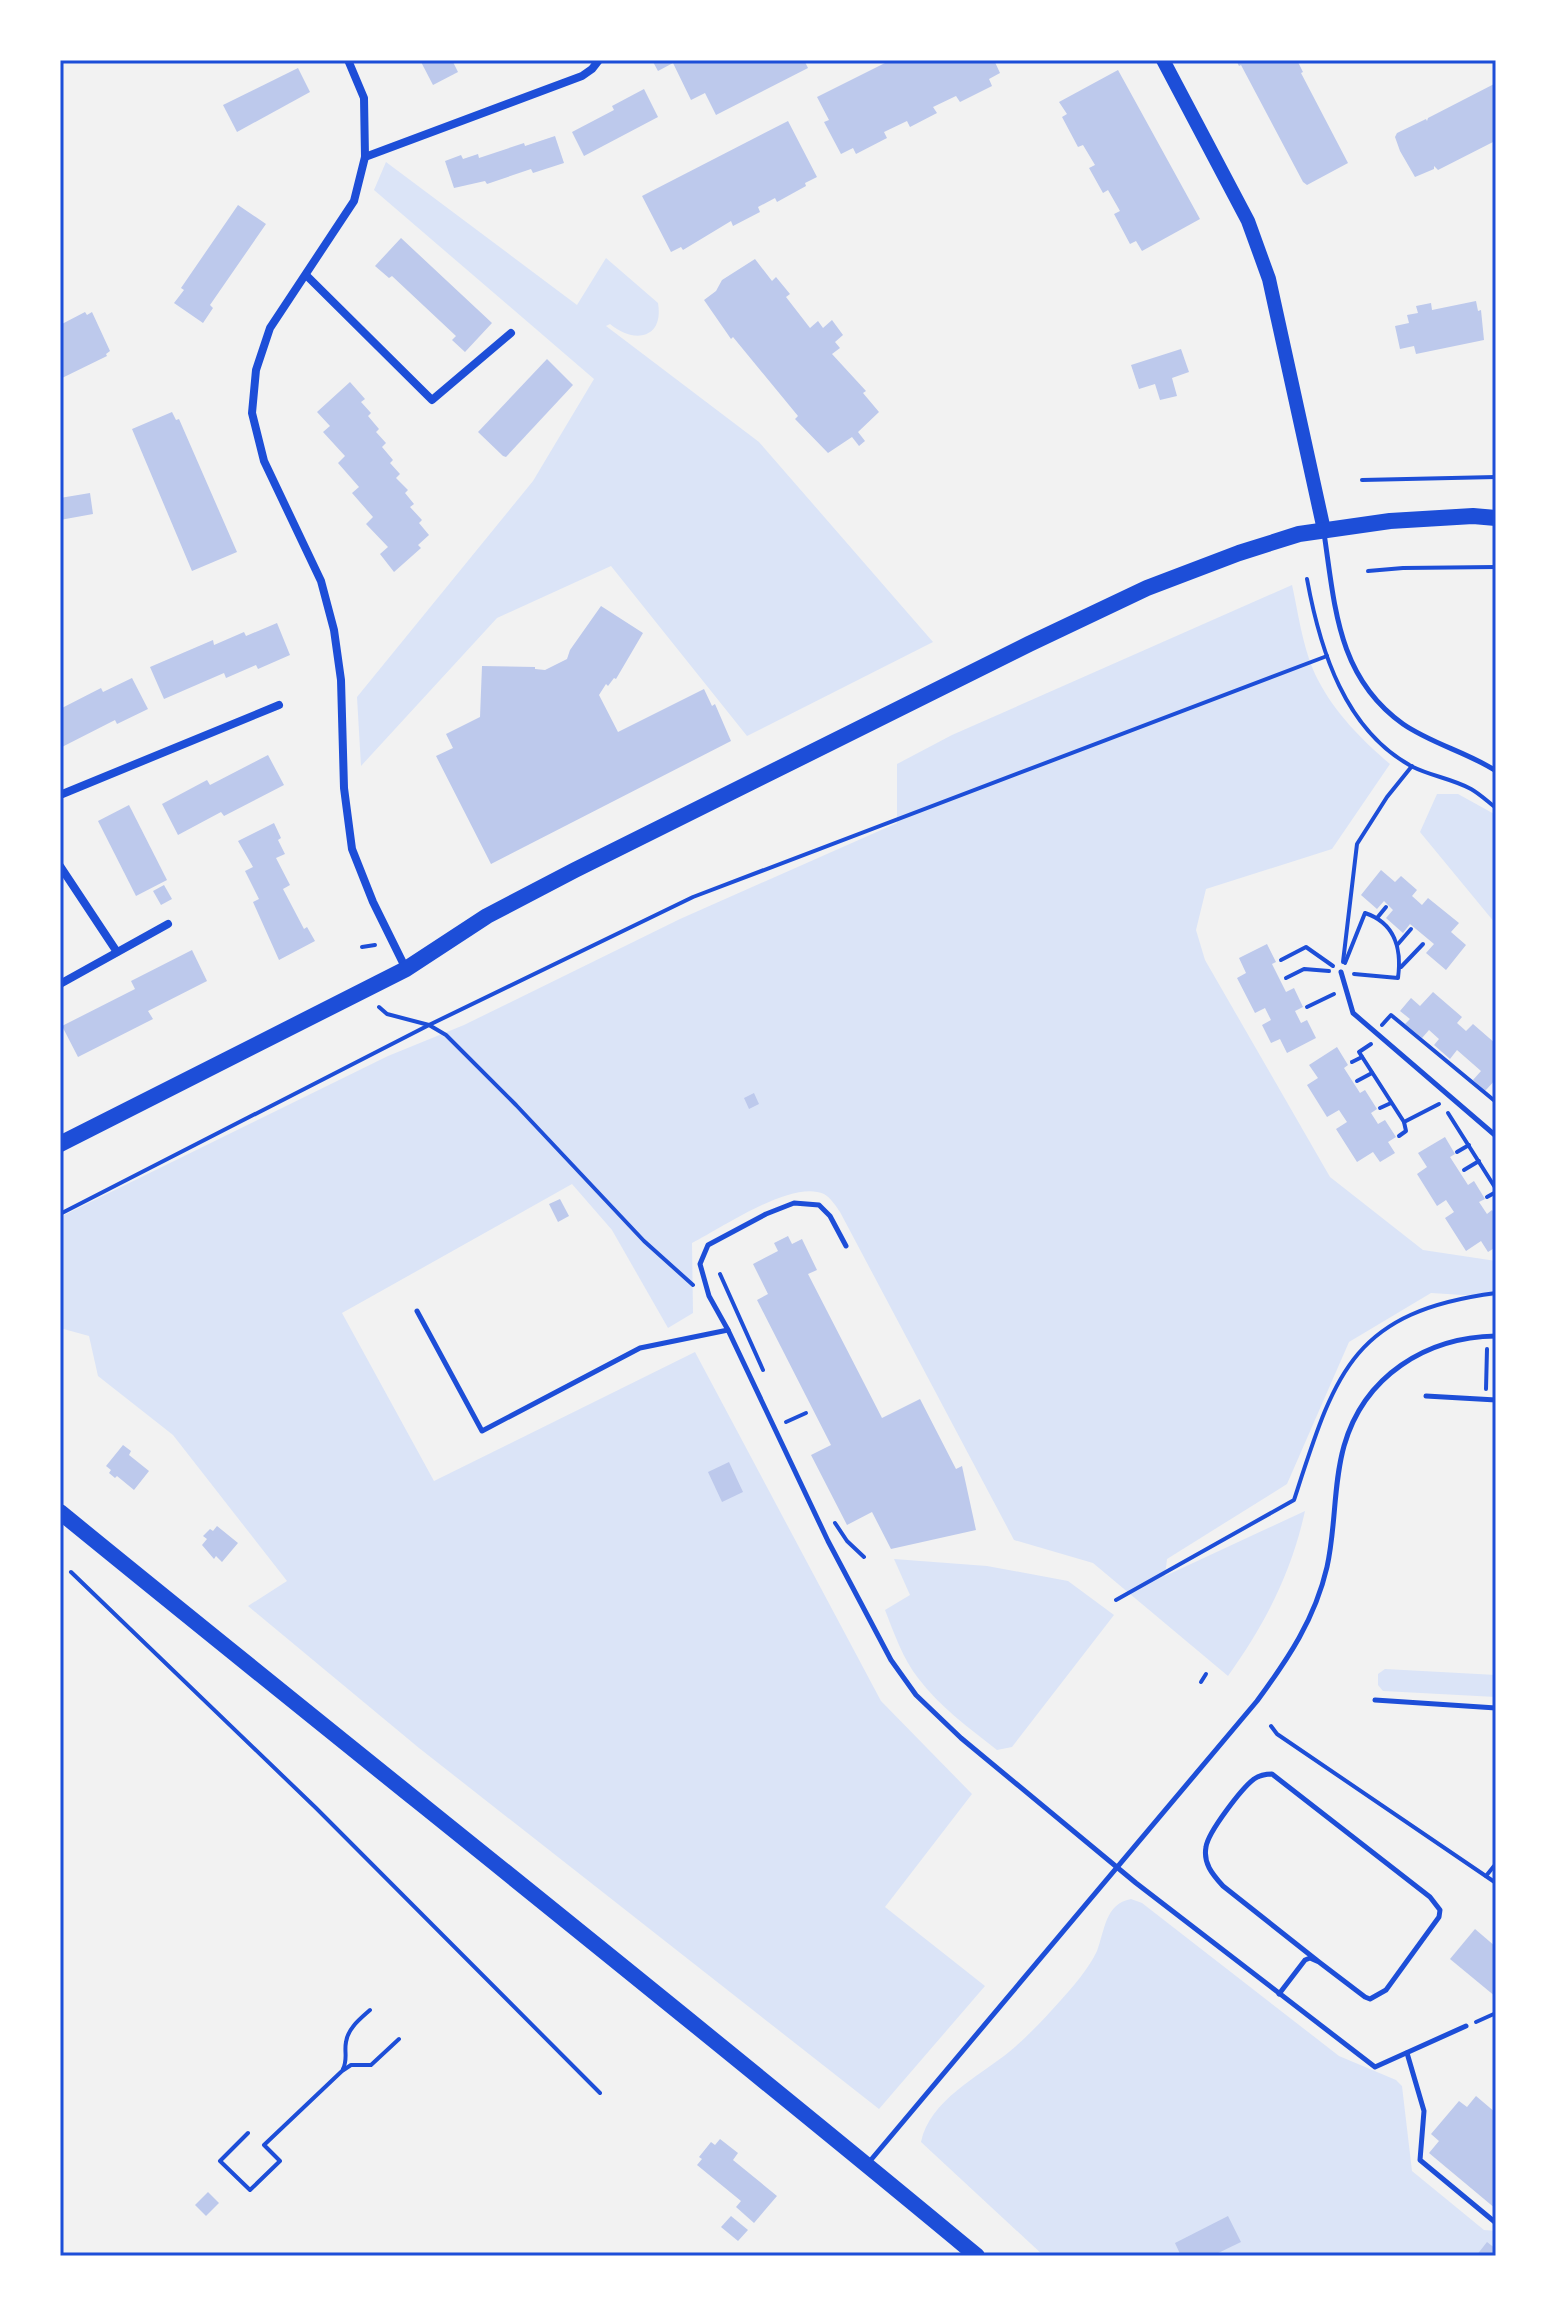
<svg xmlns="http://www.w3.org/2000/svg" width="1556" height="2316" viewBox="0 0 1556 2316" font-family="Raleway,sans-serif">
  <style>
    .green { fill: #dbe4f7 }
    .building { fill: #bdc9ec }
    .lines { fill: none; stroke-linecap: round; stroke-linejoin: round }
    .path { stroke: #1d4ed8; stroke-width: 4 }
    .service { stroke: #1d4ed8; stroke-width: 5 }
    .minor { stroke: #1d4ed8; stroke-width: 8 }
    .tertiary { stroke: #1d4ed8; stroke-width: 14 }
    .secondary { stroke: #1d4ed8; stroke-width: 16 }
    .neatline { fill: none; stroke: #1d4ed8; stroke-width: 3 }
  </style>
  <rect width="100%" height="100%" fill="#f2f2f2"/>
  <g class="green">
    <path d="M 386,162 L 577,305 L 606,258 L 658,303 C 664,339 634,344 610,324 L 606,326 L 759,442 L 933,642 L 747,736 L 611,566 L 497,618 L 361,766 L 357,697 L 533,481 L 594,379 L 374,190 Z"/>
    <path d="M 1292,585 C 1299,616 1303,651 1318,680 C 1335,713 1362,740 1390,764 L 1332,849 L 1206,889 L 1196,930 L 1205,960 L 1330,1177 L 1423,1250 L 1496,1261 L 1496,1297 L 1431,1293 L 1349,1342 L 1287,1484 L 1167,1559 L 1165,1576 L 1305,1511 C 1291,1574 1265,1624 1228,1676 L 1093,1563 L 1014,1540 L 840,1212 C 836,1206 830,1197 824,1194 C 792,1179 722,1228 692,1243 L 693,1313 L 668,1328 L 612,1230 L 572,1184 L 342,1313 L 434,1481 L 695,1352 L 881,1701 L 972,1794 L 885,1907 L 985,1986 L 879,2109 L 419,1748 L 248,1606 L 287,1581 L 173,1435 L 98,1376 L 89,1336 L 60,1328 L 60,1217 L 388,1056 L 464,1025 L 680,919 L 897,823 L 897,764 L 952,735 Z"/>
    <polygon points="1437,794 1458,794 1496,815 1496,928 1495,923 1420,832"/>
    <path d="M 894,1559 L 987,1566 L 1068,1581 L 1114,1615 L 1012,1747 L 997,1750 C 969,1728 940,1707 918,1678 C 903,1659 894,1633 885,1610 L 910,1595 Z"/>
    <polygon points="1385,1669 1496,1675 1496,1697 1383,1691 1378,1685 1378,1674"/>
    <path d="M 1131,1899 L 1142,1903 L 1339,2056 L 1396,2080 L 1402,2086 L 1412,2171 L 1484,2230 L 1496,2231 L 1496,2256 L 1044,2256 L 921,2142 C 930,2100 978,2077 1009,2052 C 1027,2037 1045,2018 1061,2000 C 1073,1987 1089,1968 1097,1951 C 1105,1930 1105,1904 1131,1899 Z"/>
  </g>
  <g class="building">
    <polygon points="420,60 452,60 458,72 433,85"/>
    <polygon points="652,60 804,60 808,68 716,115 705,93 691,100 673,63 658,71"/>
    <polygon points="891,60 994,60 1000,73 989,79 992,86 960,102 956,96 933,107 937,113 910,127 907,121 884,132 887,138 856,154 853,148 841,154 824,122 829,120 817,97"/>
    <polygon points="1236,60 1297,60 1303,72 1301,73 1348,163 1307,185 1303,182 1241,65 1239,66"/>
    <polygon points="298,68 310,92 237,132 223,105"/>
    <polygon points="1118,70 1200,219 1142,251 1136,241 1130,244 1114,214 1120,211 1108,190 1103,193 1089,168 1095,165 1083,145 1078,147 1062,117 1067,114 1059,102"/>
    <polygon points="1496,83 1495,141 1438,170 1434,166 1434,169 1415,177 1400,151 1395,137 1397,133 1426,119 1427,121 1428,118"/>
    <polygon points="644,89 658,117 584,156 572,132 614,110 612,106"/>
    <polygon points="788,121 817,177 805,183 806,186 777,202 775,198 758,207 760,212 733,226 731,221 683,250 681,247 671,252 642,196"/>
    <polygon points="555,136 564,163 533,173 531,169 487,184 485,181 454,188 445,161 461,155 463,159 478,154 479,158 524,143 525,146"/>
    <polygon points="238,205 266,224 210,305 213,308 203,323 174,303 184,290 181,288"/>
    <polygon points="401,238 492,323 465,352 452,340 456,336 392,276 389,278 375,266"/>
    <polygon points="755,259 772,281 776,277 790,294 786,297 810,328 818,321 823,328 832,320 843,335 835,342 840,348 832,354 866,391 863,393 879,412 858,432 865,441 859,446 852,437 828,453 795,419 798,416 733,337 731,339 704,300 716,291 722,280"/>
    <polygon points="1476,301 1478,311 1481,310 1484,340 1416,354 1414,346 1400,349 1395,326 1409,323 1407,315 1418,313 1416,306 1431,303 1432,310"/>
    <polygon points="85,312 87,315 92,312 110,351 106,354 107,356 60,379 60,325"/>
    <polygon points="1181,349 1189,372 1172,378 1177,396 1160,400 1155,384 1139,389 1131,365"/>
    <polygon points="547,359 573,385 506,457 503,456 478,432"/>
    <polygon points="350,382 365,399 361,402 371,413 368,416 379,429 376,432 386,443 382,447 393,460 390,463 400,474 396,478 408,490 405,493 414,504 410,507 422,520 419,523 429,535 418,545 421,548 394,572 380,554 388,547 366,524 373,517 352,493 359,487 338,463 345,456 323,432 330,426 317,412"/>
    <polygon points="172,412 176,420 179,419 237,552 192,571 132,429"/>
    <polygon points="90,493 93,514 60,520 60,498"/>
    <polygon points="601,606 643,633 616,679 614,678 608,686 606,684 599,695 618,732 704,689 712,706 715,704 731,741 491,864 436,756 453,748 446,734 480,717 482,666 535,667 535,669 545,670 567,659 570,650"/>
    <polygon points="277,623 290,655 258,669 256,665 226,678 224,673 164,699 150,667 213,640 214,645 244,632 246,636"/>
    <polygon points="132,678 148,709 117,724 115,720 60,748 60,709 101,688 103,692"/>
    <polygon points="268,755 284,785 224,816 221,812 178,835 162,804 207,780 210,785"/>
    <polygon points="129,805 167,880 136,896 98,821"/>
    <polygon points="274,823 281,838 278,840 285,854 276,858 290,885 283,889 304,929 307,927 315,941 279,960 253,902 259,899 245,871 253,867 238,841"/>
    <polygon points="1381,870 1395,882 1401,876 1417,890 1412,896 1422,905 1428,898 1459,923 1451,932 1466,945 1446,970 1426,953 1434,944 1410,924 1403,933 1386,918 1393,910 1384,901 1377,909 1361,895"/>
    <polygon points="164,885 172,899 161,905 153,891"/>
    <polygon points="1267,944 1276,962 1272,964 1286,992 1294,988 1303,1007 1295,1011 1301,1023 1307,1020 1316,1038 1287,1053 1280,1039 1271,1043 1262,1025 1271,1020 1265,1008 1255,1013 1237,978 1246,973 1239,958"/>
    <polygon points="192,950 207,981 148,1011 153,1019 78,1057 62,1026 135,989 131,981"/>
    <polygon points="1433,992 1462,1017 1457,1023 1466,1031 1473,1024 1496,1044 1496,1079 1485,1091 1473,1080 1481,1071 1457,1050 1450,1059 1434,1045 1439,1039 1429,1030 1422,1038 1405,1024 1410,1019 1400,1011 1411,998 1420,1006"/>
    <polygon points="1337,1047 1348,1065 1344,1068 1360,1093 1365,1090 1377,1109 1371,1113 1378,1124 1385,1120 1396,1137 1388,1142 1395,1153 1380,1162 1373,1152 1357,1162 1336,1129 1347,1122 1339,1110 1327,1117 1307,1085 1318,1078 1309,1065"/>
    <polygon points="754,1093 759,1104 749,1109 744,1098"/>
    <polygon points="1445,1137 1455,1154 1450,1157 1468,1185 1474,1181 1485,1199 1479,1202 1487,1214 1492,1210 1496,1216 1496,1247 1488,1252 1481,1241 1466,1251 1445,1218 1454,1212 1446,1200 1437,1206 1417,1174 1427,1167 1418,1153"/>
    <polygon points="560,1199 569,1216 558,1222 549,1204"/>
    <polygon points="788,1236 792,1244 802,1239 817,1270 808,1274 882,1418 920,1399 956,1469 962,1466 976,1530 891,1549 872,1512 847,1525 811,1455 831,1445 757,1300 768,1294 753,1264 778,1251 774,1243"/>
    <polygon points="123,1445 131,1451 129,1455 149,1471 134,1490 117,1476 115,1478 109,1473 111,1470 106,1466"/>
    <polygon points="729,1462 743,1492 722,1502 708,1472"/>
    <polygon points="217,1526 238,1543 222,1562 216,1556 214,1559 202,1545 207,1539 203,1536 210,1529 213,1531"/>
    <polygon points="1475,1929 1496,1947 1496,1997 1450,1959"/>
    <polygon points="1476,2096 1496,2113 1496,2209 1429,2153 1439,2141 1431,2134 1459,2101 1467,2107"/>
    <polygon points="720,2139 738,2153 733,2160 777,2196 754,2223 736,2207 741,2201 697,2165 702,2159 699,2157 711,2142 715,2145"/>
    <polygon points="208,2192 219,2203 206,2216 195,2205"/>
    <polygon points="731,2216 748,2230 738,2241 721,2227"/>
    <polygon points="1228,2216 1241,2242 1212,2256 1181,2256 1175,2243"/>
    <polygon points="1487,2242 1496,2249 1496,2256 1476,2256"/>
  </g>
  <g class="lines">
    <g class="path">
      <polyline points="1362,480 1496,477"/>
      <polyline points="1368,571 1403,568 1496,567"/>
      <path d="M 1307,579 C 1320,650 1345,731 1413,767 C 1431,776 1453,779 1471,789 C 1480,794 1488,802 1496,808"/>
      <polyline points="1377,918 1386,907"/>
      <polyline points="1398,944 1411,929"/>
      <polyline points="362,947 375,945"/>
      <polyline points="1281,960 1306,947 1333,966"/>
      <polyline points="1343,962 1357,844 1387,797 1412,766"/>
      <path d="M 1345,963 L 1365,913 C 1395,923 1402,949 1398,978 L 1354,974"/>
      <polyline points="1401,967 1423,944"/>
      <polyline points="1286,978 1304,969 1329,971"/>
      <polyline points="379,1007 387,1014 429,1025 446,1035 516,1105 644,1241 693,1285"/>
      <polyline points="1307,1007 1334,994"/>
      <polyline points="1382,1025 1391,1015 1496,1102"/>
      <polyline points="1371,1044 1359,1052 1404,1122 1439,1104"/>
      <polyline points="1352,1062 1362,1057"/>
      <polyline points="1357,1081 1372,1073"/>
      <polyline points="1380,1108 1391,1103"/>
      <polyline points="1448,1113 1496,1189"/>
      <polyline points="1399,1136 1406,1131 1404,1122"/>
      <polyline points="1457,1152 1469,1145"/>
      <polyline points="1464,1170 1479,1161"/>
      <polyline points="1487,1197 1496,1192"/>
      <polyline points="60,1214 429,1025 693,897 1327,656"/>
      <polyline points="720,1274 763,1370"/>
      <polyline points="1486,1389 1487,1349"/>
      <polyline points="786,1422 806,1413"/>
      <polyline points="835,1523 847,1541 864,1557"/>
      <polyline points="71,1572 316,1808 600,2093"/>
      <path d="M 1116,1600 L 1294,1500 C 1335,1374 1351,1312 1496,1293"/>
      <polyline points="1201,1682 1206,1674"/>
      <polyline points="1271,1726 1277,1734 1496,1883"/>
      <polyline points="1486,1876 1494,1866"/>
      <polyline points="1476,2022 1496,2013"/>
      <path d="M 343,2069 C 348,2059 344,2052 346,2042 C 348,2028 360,2019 370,2010"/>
      <polyline points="248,2133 220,2161 250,2190 280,2161 264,2145 342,2071 351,2065 371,2065 399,2039"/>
    </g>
    <g class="service">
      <path d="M 1324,533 C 1335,606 1337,677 1403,724 C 1432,744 1467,752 1496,771"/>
      <polyline points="1341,972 1353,1013 1496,1136"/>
      <polyline points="846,1246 830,1216 819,1205 794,1203 766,1214 708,1245 700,1264 709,1296 728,1330 828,1541 891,1660 916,1695 961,1738 1136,1883 1375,2067 1466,2026"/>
      <polyline points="417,1311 482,1431 640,1348 728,1330"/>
      <polyline points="1426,1396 1496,1400"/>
      <polyline points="1375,1700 1496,1708"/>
      <path d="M 1279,1994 L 1305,1960 L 1310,1958 L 1319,1962 L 1365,1997 L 1370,1999 L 1386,1990 L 1439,1917 L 1440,1910 L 1430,1897 L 1272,1774 C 1264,1774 1260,1775 1254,1779 C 1242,1788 1208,1832 1206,1847 C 1203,1863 1212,1874 1223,1886 L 1319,1962"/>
      <polyline points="1407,2053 1424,2111 1420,2160 1496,2223"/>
      <path d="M 870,2161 L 1257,1701 C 1288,1659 1315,1619 1327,1567 C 1336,1527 1333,1485 1344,1446 C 1364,1376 1426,1337 1496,1336"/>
    </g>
    <g class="minor">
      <polyline points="348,60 364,98 365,157 354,201 270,328 256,370 252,413 264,461 321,581 334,630 341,680 344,788 352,849 373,902 406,969"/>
      <polyline points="365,157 582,76 592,69 599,60"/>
      <polyline points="306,275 432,400 511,333"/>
      <polyline points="60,795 279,705"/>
      <polyline points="60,866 117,952"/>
      <polyline points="60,984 168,924"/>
    </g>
    <polyline class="tertiary" points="1163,60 1248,221 1269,279 1324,530"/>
    <g class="secondary">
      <polyline points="60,1144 406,969 487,916 575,870 1029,644 1147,588 1239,553 1299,534 1390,521 1473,516 1496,518"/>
      <path d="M 60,1512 C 365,1761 674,2004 977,2256"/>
    </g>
  </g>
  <rect width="1556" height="2316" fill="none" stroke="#ffffff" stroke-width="124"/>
  <rect x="62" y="62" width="1432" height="2192" class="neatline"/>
</svg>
